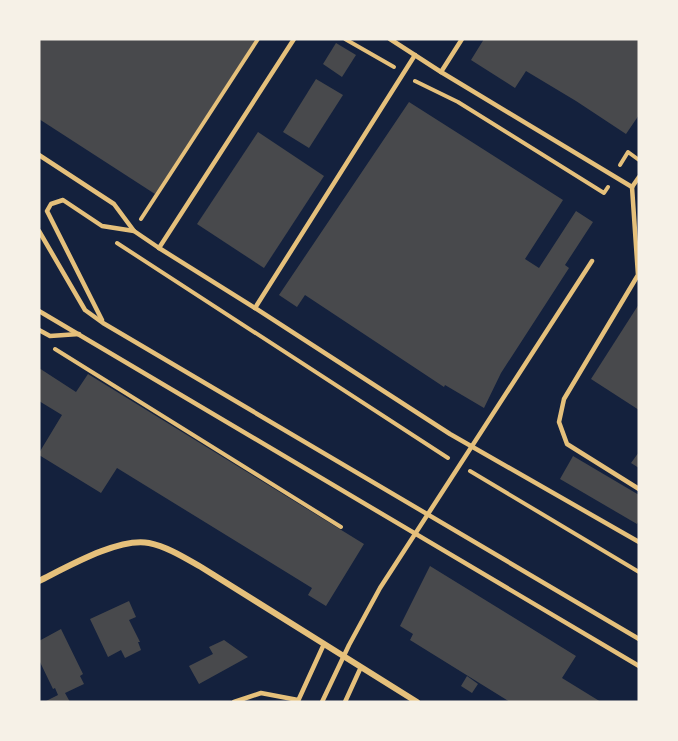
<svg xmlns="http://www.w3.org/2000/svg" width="678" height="741" viewBox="0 0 678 741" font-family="Quicksand,sans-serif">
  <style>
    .building { fill: #48494c }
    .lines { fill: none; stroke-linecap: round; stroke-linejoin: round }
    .path { stroke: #e5c07b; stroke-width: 4 }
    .service { stroke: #e5c07b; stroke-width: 4.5 }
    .minor { stroke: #e5c07b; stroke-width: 6 }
  </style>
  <rect width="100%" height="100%" fill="#14213d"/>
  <g class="building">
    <polygon points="39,39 256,39 155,194 39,119"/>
    <polygon points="484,39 639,39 639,115 626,134 576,101 526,71 515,88 471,60"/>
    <polygon points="336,43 356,55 342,77 323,64"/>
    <polygon points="316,79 343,95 309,148 283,132"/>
    <polygon points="409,102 563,200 525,259 539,268 576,211 593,222 565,265 569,268 501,373 484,408 445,385 444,387 305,295 297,307 279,295"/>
    <polygon points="258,132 324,176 264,268 197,224"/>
    <polygon points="639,304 639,410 591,379"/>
    <polygon points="39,368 76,392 88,374 364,544 326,606 308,595 312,588 117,468 101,493 39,455 39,453 62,415 39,401"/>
    <polygon points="639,452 639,468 631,463"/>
    <polygon points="573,456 639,495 639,520 637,524 560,479"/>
    <polygon points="430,566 576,656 562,678 601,702 510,702 410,640 413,634 400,626"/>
    <polygon points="129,601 136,617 129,620 140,642 138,642 141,650 125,658 121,650 108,657 90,619"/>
    <polygon points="61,629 83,674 80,676 84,684 65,693 70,702 44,702 58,695 55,688 53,689 39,660 39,641"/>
    <polygon points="224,640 248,657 199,684 189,666 213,654 209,647"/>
    <polygon points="467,676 478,684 472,693 461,686"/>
  </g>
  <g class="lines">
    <g class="path">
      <polyline points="345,39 394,67"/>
      <polyline points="415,81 458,102 604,193 608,187"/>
      <polyline points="620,165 628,152 639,160"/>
      <polyline points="141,219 258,39"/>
      <polyline points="117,243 448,458"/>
      <polyline points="55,349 341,527"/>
      <polyline points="470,471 639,572"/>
    </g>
    <g class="service">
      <polyline points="390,39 441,72 632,187"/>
      <polyline points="441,72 462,39"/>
      <polyline points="39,155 114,204 134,231 159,248 255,308 450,434 639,542"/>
      <polyline points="632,187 638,275 564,399 559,422 567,444 639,489"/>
      <polyline points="632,187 639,177"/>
      <polyline points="39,231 85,310 103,323 639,639"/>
      <polyline points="159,248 294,39"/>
      <polyline points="255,308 415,55"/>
      <polyline points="39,311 639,666"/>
      <polyline points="102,320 47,211 51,204 63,200 102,226 134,231"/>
      <polyline points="39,330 50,336 79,334"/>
      <polyline points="298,701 324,644"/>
      <polyline points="234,702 261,693 298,700"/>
      <polyline points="322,702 349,645 380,588 592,261"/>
      <polyline points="345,702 361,667"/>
    </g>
    <path class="minor" d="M 39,581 C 67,567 119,537 149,543 C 168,547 185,558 201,567 L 417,702"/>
  </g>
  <rect width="678" height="741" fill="none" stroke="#f6f1e7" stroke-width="81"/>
</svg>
